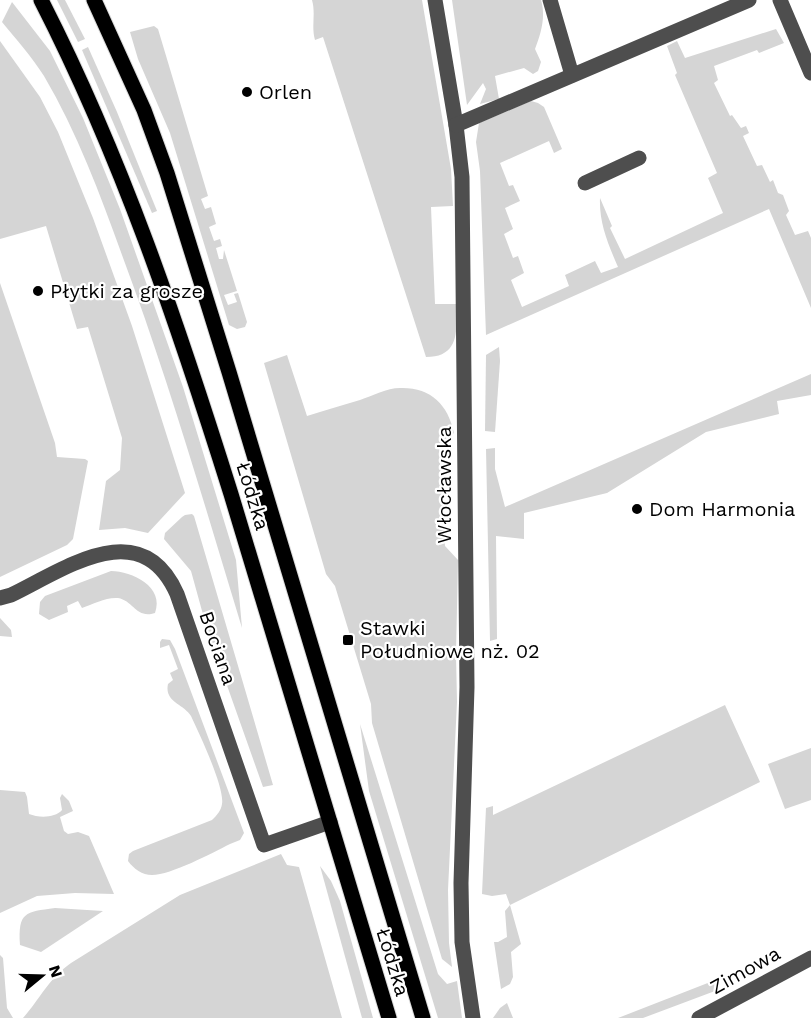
<svg xmlns="http://www.w3.org/2000/svg" width="811" height="1018" viewBox="0 0 811 1018" font-family="'Work Sans',sans-serif">
  <style>
    .green { fill: #d5d5d5 }
    .lines { fill: none; stroke-linecap: round; stroke-linejoin: round }
    .major-casing { stroke: #dbdbdb; stroke-width: 17 }
    .minor { stroke: #4e4e4e; stroke-width: 15 }
    .major { stroke: #000; stroke-width: 15 }
    .poi-dot { fill: #000; stroke: #fff; stroke-width: 2 }
    .labels { text-anchor: middle; dominant-baseline: central; stroke-width: 4.5; stroke-linejoin: round; paint-order: stroke }
    .poi-label { font-size: 20px; fill: #000; stroke: #fff; text-anchor: start }
    .street-label { font-size: 20px; fill: #000; stroke: #fff }
  </style>
  <rect width="100%" height="100%" fill="#fff"/>
  <g class="green">
    <polygon points="57,0 65,0 85,39 78,42"/>
    <path d="M 312,0 L 422,0 L 451,169 L 453,206 L 431,207 L 435,304 L 456,304 C 457,330 460,357 426,357 L 323,37 L 315,40 C 311,26 316,14 312,0 Z"/>
    <path d="M 452,0 L 541,0 C 546,17 541,33 535,49 L 541,62 L 538,71 L 533,74 L 524,68 L 495,76 L 499,99 L 480,104 L 486,89 L 483,83 L 467,105 Z"/>
    <path d="M 12,2 L 50,51 L 83,118 L 120,209 L 183,387 L 236,560 L 242,628 C 204,503 168,378 122,255 C 100,194 77,132 44,76 C 32,57 16,39 2,22 Z"/>
    <polygon points="154,26 158,29 208,196 201,199 205,209 211,207 216,224 209,227 214,241 220,239 222,246 216,248 219,259 223,259 224,250 237,291 224,295 228,305 237,302 234,294 238,293 247,322 245,327 237,329 229,325 170,133 138,59 130,32"/>
    <path d="M 776,29 L 784,43 L 759,53 L 757,50 L 714,66 L 718,80 L 714,83 L 730,116 L 732,115 L 741,128 L 746,126 L 749,133 L 743,136 L 757,166 L 762,165 L 770,182 L 773,180 L 778,193 L 783,195 L 789,211 L 786,215 L 795,235 L 808,231 L 811,238 L 811,308 L 769,209 L 486,335 L 480,171 L 476,142 L 479,123 L 531,101 L 538,103 L 544,107 L 562,149 L 554,153 L 549,141 L 500,163 L 509,186 L 513,185 L 520,201 L 505,208 L 513,229 L 504,234 L 513,258 L 518,256 L 524,273 L 511,280 L 522,307 L 569,286 L 565,275 L 595,261 L 601,273 L 618,267 C 608,244 599,223 600,198 L 612,226 L 610,228 L 625,259 L 723,213 L 708,178 L 717,173 L 675,75 L 677,73 L 667,46 L 677,41 L 685,58 Z"/>
    <polygon points="0,41 40,97 58,132 93,218 132,326 185,493 148,533 125,528 99,530 106,481 120,470 122,438 88,327 77,329 46,226 0,239"/>
    <polygon points="88,47 117,112 157,211 152,213 82,50"/>
    <polygon points="0,283 55,443 57,457 85,459 88,461 73,539 67,545 0,577"/>
    <polygon points="499,347 500,361 495,432 485,431 486,355"/>
    <path d="M 287,355 L 307,416 C 324,411 342,405 360,400 C 372,396 387,388 400,388 C 430,387 448,404 454,433 L 439,445 L 445,546 L 458,560 L 456,654 L 457,702 L 448,890 L 449,943 L 452,967 L 442,959 L 372,723 L 371,704 L 335,586 L 326,574 L 264,363 Z"/>
    <polygon points="811,374 811,395 777,401 779,414 706,432 607,493 524,513 524,539 496,536 497,639 490,641 486,449 495,448 495,469 505,507"/>
    <polygon points="192,514 194,516 273,785 263,787 207,629 191,571 164,539 165,533 182,517 185,515"/>
    <path d="M 111,571 C 132,571 165,587 155,613 C 136,619 134,601 118,598 C 106,597 93,604 82,608 L 78,601 L 67,606 L 68,612 L 49,620 L 39,614 L 40,602 L 45,596 Z"/>
    <polygon points="0,618 11,630 12,637 0,636"/>
    <path d="M 162,639 L 170,640 L 175,649 L 244,833 L 240,840 L 230,844 C 212,853 171,875 152,875 C 142,875 134,869 128,861 L 129,854 L 133,851 L 212,820 C 217,815 221,811 222,804 C 225,788 199,733 191,716 C 184,704 164,702 168,684 L 173,680 L 170,673 L 178,669 L 169,645 L 160,648 L 160,642 Z"/>
    <polygon points="725,705 760,782 510,905 521,944 511,952 513,977 510,984 501,989 494,942 498,942 507,937 505,911 510,905 506,894 492,896 482,894 486,808 493,806 493,815"/>
    <polygon points="360,724 438,974 447,984 457,981 462,1018 438,1018 369,791"/>
    <polygon points="811,748 811,800 785,809 768,764"/>
    <path d="M 0,790 L 25,792 L 27,797 L 29,814 C 39,818 55,818 62,810 L 60,798 L 62,794 L 69,801 L 73,811 L 60,817 L 64,831 L 68,834 L 78,832 L 89,836 L 114,894 L 75,893 L 37,896 L 0,913 Z"/>
    <path d="M 281,854 L 287,865 L 299,867 L 342,1018 L 23,1018 C 40,999 49,978 71,963 L 180,895 Z"/>
    <polygon points="320,866 331,881 340,901 373,1018 362,1018"/>
    <path d="M 55,908 L 103,911 L 41,952 L 20,945 C 18,912 25,912 55,908 Z"/>
    <polygon points="0,955 3,958 7,1008 13,1018 0,1018"/>
    <polygon points="718,979 715,991 643,1018 618,1018"/>
    <polygon points="507,1003 513,1018 493,1018 500,1008"/>
  </g>
  <g class="lines">
    <defs>
      <g id="major">
        <path d="M 41,0 C 122,158 178,325 231,494 C 285,668 336,843 389,1018"/>
        <polyline points="94,0 144,110 167,173 229,372 423,1018"/>
      </g>
    </defs>
    <use href="#major" class="major-casing"/>
    <g class="minor">
      <polyline points="435,0 456,125 462,177 467,687 461,883 462,942 473,1018"/>
      <polyline points="550,0 572,75"/>
      <polyline points="780,0 811,73"/>
      <polyline points="456,125 749,0"/>
      <polyline points="585,183 639,158"/>
      <path d="M 0,598 L 11,595 C 65,569 141,513 177,594 L 264,845 L 330,822"/>
      <polyline points="699,1018 811,958"/>
    </g>
    <use href="#major" class="major"/>
  </g>
  <g class="poi-dot">
    <circle cx="247" cy="92" r="6"/>
    <circle cx="38" cy="291" r="6"/>
    <circle cx="637" cy="509" r="6"/>
    <rect x="342" y="634" width="12" height="12" rx="3"/>
  </g>
  <g class="labels">
    <g class="poi-label">
      <text x="259" y="92">Orlen</text>
      <text x="50" y="291">Płytki za grosze</text>
      <text x="649" y="509">Dom Harmonia</text>
      <text x="360" y="628">Stawki<tspan x="360" dy="23">Południowe nż. 02</tspan></text>
    </g>
    <g class="street-label">
      <text transform="translate(444 485) rotate(-90)">Włocławska</text>
      <text transform="translate(253 496) rotate(73)">Łódzka</text>
      <text transform="translate(218 648) rotate(71)">Bociana</text>
      <text transform="translate(393 962) rotate(73)">Łódzka</text>
      <text transform="translate(745 970) rotate(-29)">Zimowa</text>
    </g>
  </g>
  <g transform="translate(42 976) rotate(71)" stroke="#ffffff" stroke-width="4.5" paint-order="stroke">
  <path d="M0-4.5L10 22L0 15L-10 22Z" fill="#000000"/>
  <text y="-9" font-size="16" font-weight="bold" text-anchor="middle" fill="#000000">N</text>
  </g>
</svg>
